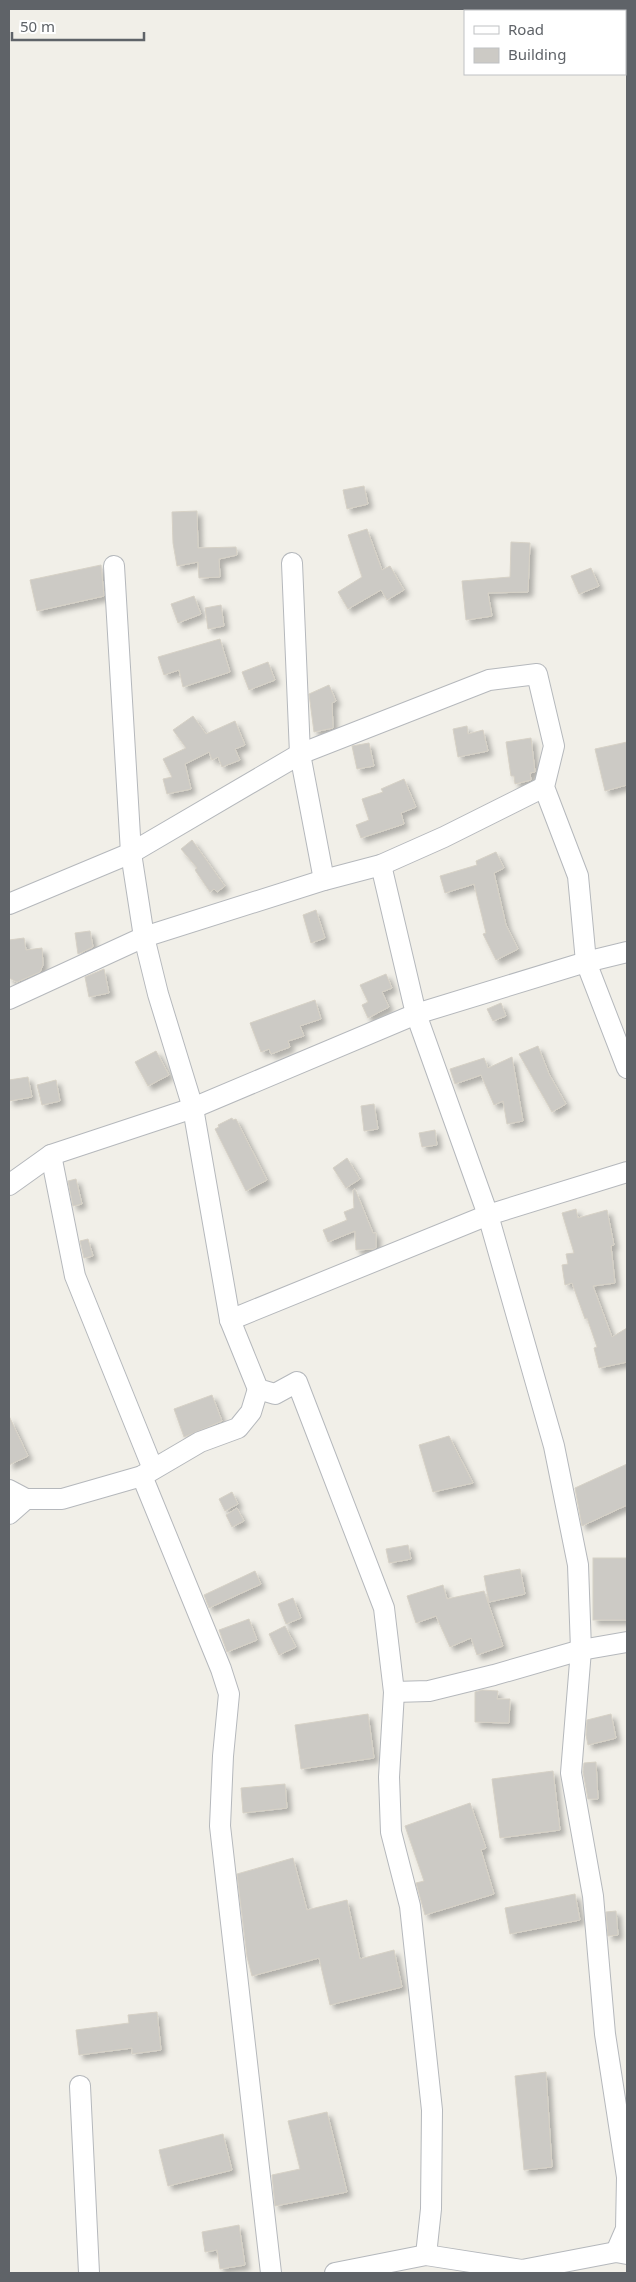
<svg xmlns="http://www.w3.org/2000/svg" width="636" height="2282" viewBox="0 0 636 2282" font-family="'Noto Sans',sans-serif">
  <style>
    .building { fill: #cccac5; stroke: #d6d1c6; filter: url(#shadow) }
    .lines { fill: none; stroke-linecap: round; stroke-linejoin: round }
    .minor-casing { stroke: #b5b8bc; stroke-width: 22 }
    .minor { stroke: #fff; stroke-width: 20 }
  </style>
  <defs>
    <filter id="shadow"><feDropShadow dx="4.5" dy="4.5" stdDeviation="2.5" flood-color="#0004"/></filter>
  </defs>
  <rect width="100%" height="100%" fill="#f1efe8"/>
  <g class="building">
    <polygon points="364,486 368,504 347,509 343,490"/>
    <polygon points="197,511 198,548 236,547 237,555 219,559 220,577 199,578 198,562 177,566 173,543 172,512"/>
    <polygon points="367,529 382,570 390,566 404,590 387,600 381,590 348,609 338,592 362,577 348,535"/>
    <polygon points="511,542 530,543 528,592 488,593 492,616 466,620 462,581 510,577"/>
    <polygon points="101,565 104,596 37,611 30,580"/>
    <polygon points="591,568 599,586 579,594 571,576"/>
    <polygon points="194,596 201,614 178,623 171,604"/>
    <polygon points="221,605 224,626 208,629 205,608"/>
    <polygon points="220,639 230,672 183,687 179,670 164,675 158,657"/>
    <polygon points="268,662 275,680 249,690 242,672"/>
    <polygon points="329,685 336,701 332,703 333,728 314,732 309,694"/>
    <polygon points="193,716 206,734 235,721 245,745 235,749 240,760 222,767 218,757 212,760 209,752 185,764 191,789 167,794 163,779 172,777 163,759 186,748 173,730"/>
    <polygon points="467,726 468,734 483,730 488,751 458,757 453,729"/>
    <polygon points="531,738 535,772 530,773 531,780 515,784 514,776 511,776 506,742"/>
    <polygon points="627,742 627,785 605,791 595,749"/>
    <polygon points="369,743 374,766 357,769 352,746"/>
    <polygon points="404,779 416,807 401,813 404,824 361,838 356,825 369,820 362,799 383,792 381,789"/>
    <polygon points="192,840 225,886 217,892 214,889 210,892 195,870 197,868 181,849"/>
    <polygon points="496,852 504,868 494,873 506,925 518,949 496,960 483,934 486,933 474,884 445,893 440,876 477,865 476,861"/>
    <polygon points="316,910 325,938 311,943 303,915"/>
    <polygon points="90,931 93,947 78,954 75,933"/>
    <polygon points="24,938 26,950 42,948 43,965 40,972 17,982 9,978 9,940"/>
    <polygon points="104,969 109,993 89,997 85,977"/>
    <polygon points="386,974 392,988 382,992 389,1007 368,1018 362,1005 368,1002 360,985"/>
    <polygon points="315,1000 321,1019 300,1026 304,1036 288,1041 290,1047 271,1054 269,1049 261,1052 250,1023"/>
    <polygon points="501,1003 506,1016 493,1021 487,1009"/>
    <polygon points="538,1046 549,1074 566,1104 552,1112 519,1054"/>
    <polygon points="156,1051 169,1075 148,1086 135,1062"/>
    <polygon points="512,1057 523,1121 507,1124 503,1101 494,1105 481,1075 455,1084 450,1069 484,1058 488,1068"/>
    <polygon points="28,1077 32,1097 9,1101 9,1080"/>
    <polygon points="56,1080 60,1101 42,1105 37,1085"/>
    <polygon points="374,1104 378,1129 364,1131 361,1106"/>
    <polygon points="232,1118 233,1120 236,1119 267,1180 246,1191 215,1129 219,1127 218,1125"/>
    <polygon points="435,1130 437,1145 422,1147 419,1133"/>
    <polygon points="347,1158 360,1179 346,1188 333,1168"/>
    <polygon points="76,1179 82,1204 73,1206 68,1181"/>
    <polygon points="355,1189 373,1233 376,1233 376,1248 374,1249 356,1250 355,1231 328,1242 323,1230 347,1220 344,1212 354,1208 353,1190"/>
    <polygon points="576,1209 578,1218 607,1210 614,1245 611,1246 615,1283 593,1286 612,1337 627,1328 627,1362 599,1368 594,1348 597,1347 587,1318 585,1319 572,1283 565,1285 562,1265 568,1264 566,1254 574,1253 562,1213"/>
    <polygon points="88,1239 93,1256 84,1258 80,1241"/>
    <polygon points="212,1395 222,1421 184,1437 174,1409"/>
    <polygon points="9,1416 28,1456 9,1465"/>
    <polygon points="449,1436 473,1483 433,1492 419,1445"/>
    <polygon points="627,1464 627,1505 582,1526 575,1488"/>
    <polygon points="232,1492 238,1504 225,1511 219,1499"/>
    <polygon points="237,1508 244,1521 232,1527 226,1515"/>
    <polygon points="408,1545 411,1559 389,1563 386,1549"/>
    <rect x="593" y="1558" width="34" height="62"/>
    <polygon points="520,1569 525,1594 489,1602 484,1576"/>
    <polygon points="255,1571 261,1584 209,1608 204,1595"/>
    <polygon points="443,1585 447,1599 484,1591 503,1646 477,1655 471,1638 450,1647 436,1616 416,1623 407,1596"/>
    <polygon points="293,1598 301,1618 286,1624 278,1604"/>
    <polygon points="249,1619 257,1640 227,1652 219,1630"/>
    <polygon points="285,1626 296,1647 279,1655 269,1634"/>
    <polygon points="482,1690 498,1691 497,1699 510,1699 509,1723 475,1722 475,1692"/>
    <polygon points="368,1714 374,1758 301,1769 295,1725"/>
    <polygon points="611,1714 616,1738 588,1745 586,1735 587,1720"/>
    <polygon points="596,1762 598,1799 588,1799 583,1772 584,1763"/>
    <polygon points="553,1771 560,1830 500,1838 492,1779"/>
    <polygon points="285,1784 287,1808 243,1813 241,1788"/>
    <polygon points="470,1803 486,1848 481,1850 494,1894 425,1915 416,1883 424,1881 405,1826"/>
    <polygon points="293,1858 307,1910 347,1900 360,1959 394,1950 402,1987 330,2005 319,1958 252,1976 247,1957 237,1874"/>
    <polygon points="575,1894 580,1920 510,1934 505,1908"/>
    <polygon points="616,1911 618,1935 608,1936 606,1912"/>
    <polygon points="157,2012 161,2050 132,2054 132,2048 79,2055 76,2030 129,2023 128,2015"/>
    <polygon points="546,2072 552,2167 524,2170 515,2076"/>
    <polygon points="327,2112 347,2192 275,2206 272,2175 300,2169 288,2121"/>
    <polygon points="223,2134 232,2170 168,2186 159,2150"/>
    <polygon points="239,2225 245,2265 220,2269 217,2250 205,2252 202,2232"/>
  </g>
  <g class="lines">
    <defs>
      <g id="minor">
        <polyline points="292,563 300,754 324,880"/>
        <polyline points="114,566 131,853 144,937 158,994 193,1108 230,1320 258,1389 275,1394 297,1382 384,1608 394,1692 389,1777 391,1832 410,1906 432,2110 431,2209 426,2255"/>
        <polyline points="381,865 416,1014 488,1215 554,1446 578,1565 581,1650 571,1773 593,1896 605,2034 627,2177 626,2229 616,2252"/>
        <polyline points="9,904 131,853 300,754 489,680 537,674 554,746 544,787 578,876 586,962 627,1068"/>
        <polyline points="9,999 144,937 324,880 381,865 444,837 544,787"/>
        <polyline points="51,1155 75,1276 153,1469"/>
        <polyline points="9,1185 51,1155 193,1108 416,1014 586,962 627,952"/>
        <polyline points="230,1320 488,1215 627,1172"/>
        <polyline points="142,1476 221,1669 229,1694 223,1756 220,1826 271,2273"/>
        <polyline points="9,1490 26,1499 62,1499 142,1476 200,1442 238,1428 251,1412 258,1389"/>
        <polyline points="9,1514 26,1499"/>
        <polyline points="394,1692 429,1691 494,1675 581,1650 627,1642"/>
        <polyline points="80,2086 89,2273"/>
        <polyline points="335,2273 426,2255 522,2270 616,2252 627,2254"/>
      </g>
    </defs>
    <use href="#minor" class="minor-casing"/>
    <use href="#minor" class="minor"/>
  </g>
  <rect width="636" height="2282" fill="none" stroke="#5f6368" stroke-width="20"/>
  <rect x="464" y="10" width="162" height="65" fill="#ffffff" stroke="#bfc1c3"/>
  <rect x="474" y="26" width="25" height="8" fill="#ffffff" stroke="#bfc1c3"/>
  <text x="508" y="35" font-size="15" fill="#5f6368">Road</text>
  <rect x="474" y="48" width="25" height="15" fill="#cccac5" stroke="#bfc1c3"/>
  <text x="508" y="60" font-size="15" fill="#5f6368">Building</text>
  <path d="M12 32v8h132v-8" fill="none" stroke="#5f6368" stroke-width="2.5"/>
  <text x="20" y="32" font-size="15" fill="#5f6368" stroke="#ffffff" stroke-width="4" paint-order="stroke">50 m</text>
</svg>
